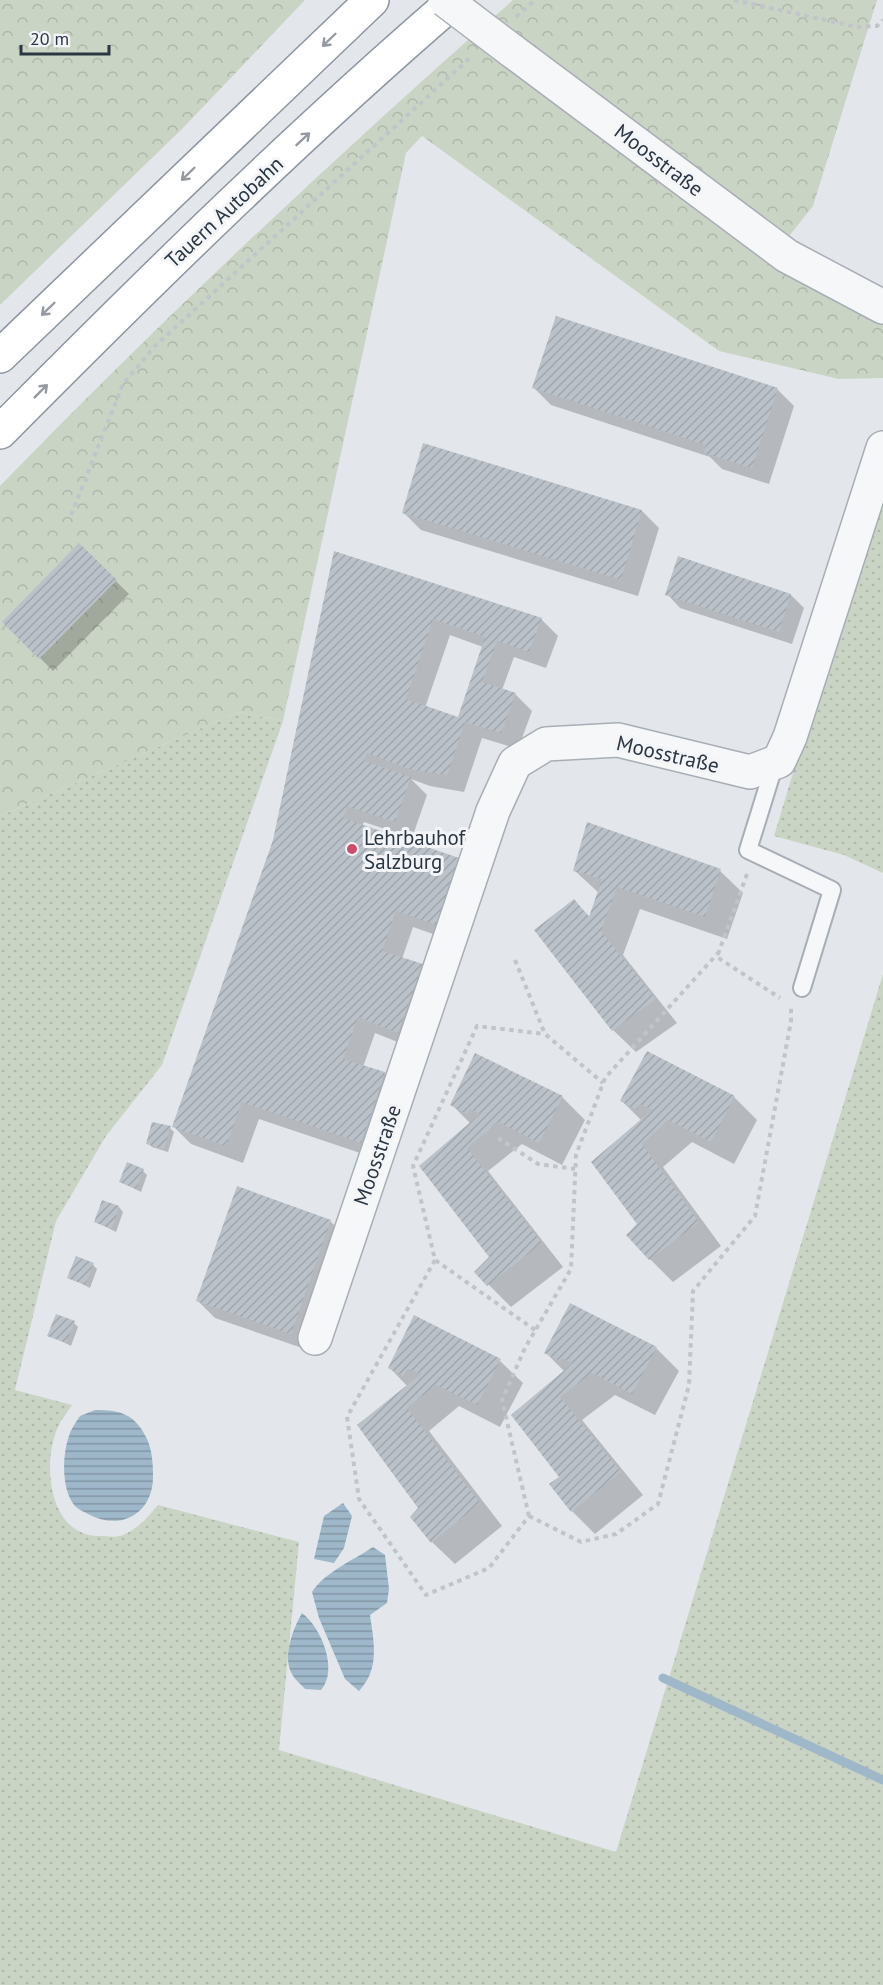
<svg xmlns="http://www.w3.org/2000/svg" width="883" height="1985" viewBox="0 0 883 1985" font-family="'PT Sans',sans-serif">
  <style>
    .grass { fill: url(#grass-dots) }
    .forest { fill: url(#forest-crowns) }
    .water { fill: url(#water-rules) }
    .shadow { fill: #0003; fill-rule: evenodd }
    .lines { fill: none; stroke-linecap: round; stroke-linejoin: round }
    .stream { stroke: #9fb8c9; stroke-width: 9 }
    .building { fill: url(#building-hatch); fill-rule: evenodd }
    .service-casing { stroke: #a8aeb5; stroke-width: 20 }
    .minor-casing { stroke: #a8aeb5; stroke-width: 36 }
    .tertiary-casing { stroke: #a8aeb5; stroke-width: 36 }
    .motorway-casing { stroke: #8b96a1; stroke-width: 36 }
    .path { stroke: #c1c5ca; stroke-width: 4; stroke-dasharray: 4.5 4.5; stroke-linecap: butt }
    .service { stroke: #f6f7f9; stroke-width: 16 }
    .minor { stroke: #f6f7f9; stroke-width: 33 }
    .tertiary { stroke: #f6f7f9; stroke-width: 33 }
    .motorway { stroke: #fff; stroke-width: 33 }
    .tertiary-bridge-casing { stroke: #a8aeb5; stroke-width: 36; stroke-linecap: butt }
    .tertiary-bridge { stroke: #f6f7f9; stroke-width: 33 }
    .oneway { stroke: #959aa1 }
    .poi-dot { fill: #cb4d6c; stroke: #f3f5f8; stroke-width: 2 }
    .labels { text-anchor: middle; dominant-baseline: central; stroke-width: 6; stroke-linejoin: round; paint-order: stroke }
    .street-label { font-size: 21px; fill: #2b3643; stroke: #f3f5f8 }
    .poi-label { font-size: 21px; fill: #2b3643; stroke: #f3f5f8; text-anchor: start }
  </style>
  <defs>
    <pattern id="grass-dots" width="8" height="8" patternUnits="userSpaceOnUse" patternTransform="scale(1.5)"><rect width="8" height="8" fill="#cad4c4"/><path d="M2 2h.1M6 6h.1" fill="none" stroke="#aeb7aa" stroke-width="1.8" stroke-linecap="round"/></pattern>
    <pattern id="forest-crowns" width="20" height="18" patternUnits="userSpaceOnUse" patternTransform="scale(1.5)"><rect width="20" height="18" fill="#cad4c4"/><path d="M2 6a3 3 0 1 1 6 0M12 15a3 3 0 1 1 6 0" fill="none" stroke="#aeb7aa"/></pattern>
    <pattern id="water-rules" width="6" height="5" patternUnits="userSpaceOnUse" patternTransform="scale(1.5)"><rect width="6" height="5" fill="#9fb8c9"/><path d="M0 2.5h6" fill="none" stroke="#8296a5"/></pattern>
    <pattern id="building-hatch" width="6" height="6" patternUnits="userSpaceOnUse" patternTransform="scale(1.5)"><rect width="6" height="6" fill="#bac1c8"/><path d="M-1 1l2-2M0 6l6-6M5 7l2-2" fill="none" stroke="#a0a6ad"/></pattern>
  </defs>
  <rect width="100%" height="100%" fill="#e3e7eb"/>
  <g class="grass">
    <polygon points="883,474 883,873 844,855 774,836"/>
    <path d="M 238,712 L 283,721 L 162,1065 L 106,1136 L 56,1221 L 15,1390 L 72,1405 C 68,1412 62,1418 59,1425 C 41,1460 48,1537 100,1536 C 107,1536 117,1538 123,1535 C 138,1529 148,1517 158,1505 L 299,1542 L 279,1750 L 616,1852 L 883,974 L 883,1985 L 0,1985 L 0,816 Z"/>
  </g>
  <g class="forest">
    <polygon points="0,0 305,0 182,129 0,305"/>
    <path d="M 513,0 L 877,0 L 813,206 L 770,260 L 883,319 L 883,378 L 839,379 L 719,351 L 422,136 L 406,153 L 283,721 L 238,712 L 0,816 L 0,486 C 164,317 336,156 513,0 Z"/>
  </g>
  <g class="water">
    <path d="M 95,1410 C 121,1410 135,1414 147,1439 C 152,1450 153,1463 153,1475 C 154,1513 121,1532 88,1514 C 85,1512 79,1510 76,1507 C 61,1492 62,1455 69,1436 C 71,1429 76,1422 80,1416 Z"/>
    <polygon points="343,1503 352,1516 344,1548 334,1563 314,1559 324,1516"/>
    <path d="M 373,1547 L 385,1555 L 389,1589 L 387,1603 L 370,1615 C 374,1643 380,1669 359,1691 L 345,1679 L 319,1618 L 312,1592 C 325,1572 352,1561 373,1547 Z"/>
    <path d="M 302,1613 C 321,1627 339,1670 321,1690 L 305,1689 C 301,1684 295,1680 292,1674 C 282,1657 293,1629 302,1613 Z"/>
  </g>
  <g class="shadow">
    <polygon points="534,388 777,389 794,406 769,484 722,469 710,457 551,405"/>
    <polygon points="642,511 659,528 638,596 421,530 404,513"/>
    <polygon points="79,545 129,594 53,671 4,622"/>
    <path d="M 335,553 L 541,619 L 558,636 L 546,668 L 514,657 L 502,690 L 515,694 L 532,711 L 518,749 L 482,738 L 464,792 L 430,786 L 411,779 L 427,795 L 412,838 L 364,822 L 362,826 L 458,859 L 475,876 L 453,941 L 413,927 L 402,959 L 422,965 L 439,982 L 415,1049 L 375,1033 L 363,1067 L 384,1073 L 401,1090 L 378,1159 L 259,1119 L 243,1163 L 191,1144 L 174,1127 L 275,841 ZM 450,635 L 483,647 L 459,719 L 425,708 Z"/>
    <polygon points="667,594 791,595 804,608 792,644 680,608"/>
    <polygon points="574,870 720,871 743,893 727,939 640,909 623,955 677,1023 636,1052 613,1030 574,901 590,917 599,893"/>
    <polygon points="562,1097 585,1120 562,1165 522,1144 488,1171 563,1267 511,1307 476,1272 492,1258 421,1166 471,1124 452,1105"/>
    <polygon points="734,1097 757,1120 734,1164 692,1142 663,1167 721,1246 673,1282 650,1259 639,1224 642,1121 622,1101"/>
    <polygon points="170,1128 174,1132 168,1152 152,1147 148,1143"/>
    <polygon points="143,1171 147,1175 141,1192 121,1182"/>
    <polygon points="119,1207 123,1212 116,1232 96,1222"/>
    <polygon points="330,1221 347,1238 308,1350 215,1318 198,1301"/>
    <polygon points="93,1265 97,1269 90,1288 69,1277"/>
    <polygon points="74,1323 78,1327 71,1346 49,1335"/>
    <polygon points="656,1348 679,1371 655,1415 615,1395 582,1420 643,1495 595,1534 572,1511 561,1477 513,1415 565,1372 546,1353"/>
    <polygon points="500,1361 523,1383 500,1427 459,1406 429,1431 502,1526 455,1564 432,1542 420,1508 359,1426 408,1387 390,1368"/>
  </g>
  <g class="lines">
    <polyline class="stream" points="663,1678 883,1780"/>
  </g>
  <g class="building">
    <polygon points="556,316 778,388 752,468 704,453 706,445 532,388"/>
    <polygon points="423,443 642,510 621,580 402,513"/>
    <polygon points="79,543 117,580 39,659 2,622"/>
    <path d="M 334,551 L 542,618 L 529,652 L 497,641 L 482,682 L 516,693 L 501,733 L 465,722 L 447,775 L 412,770 L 367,753 L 364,761 L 411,777 L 395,822 L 347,806 L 343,818 L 459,858 L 436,925 L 396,911 L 382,951 L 423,964 L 398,1033 L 358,1017 L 343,1059 L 385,1072 L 361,1143 L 242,1102 L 226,1146 L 172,1127 L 273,840 ZM 433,619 L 485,637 L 458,717 L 406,699 Z"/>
    <polygon points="678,556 791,594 779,632 665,595"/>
    <polygon points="587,822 721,869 705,917 617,887 601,931 656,999 612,1031 534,930 574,899 589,917 602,879 573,871"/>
    <polygon points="647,1051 735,1096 711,1142 668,1120 642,1144 699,1222 649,1260 626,1235 637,1224 591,1162 652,1110 640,1104 637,1110 620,1101"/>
    <polygon points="475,1053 563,1096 539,1143 498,1122 467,1148 542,1243 487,1286 474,1272 489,1257 419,1166 480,1114 470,1109 467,1114 450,1105"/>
    <polygon points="152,1122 171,1126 164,1149 146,1144"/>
    <polygon points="127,1162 144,1169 136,1189 119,1182"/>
    <polygon points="237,1186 331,1220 291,1334 196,1301"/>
    <polygon points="102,1200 119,1206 112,1229 94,1222"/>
    <polygon points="76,1256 94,1263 85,1285 67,1278"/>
    <polygon points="570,1303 657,1347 632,1394 592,1373 560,1397 621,1472 571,1512 549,1484 559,1477 511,1415 573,1363 562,1358 560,1361 544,1353"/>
    <polygon points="56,1314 75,1321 66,1343 47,1336"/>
    <polygon points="414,1315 501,1359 477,1405 436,1385 407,1408 480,1503 431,1543 410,1517 418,1508 357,1425 421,1374 408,1369 403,1376 388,1368"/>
  </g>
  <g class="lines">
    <defs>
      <polyline id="service" points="775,763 748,850 832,890 802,988"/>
      <polyline id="minor" points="315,1338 493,811 515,763 546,744 618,740 750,772 779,761 790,737 883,448"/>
      <polyline id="tertiary" points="511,50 787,256 883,307"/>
      <g id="motorway">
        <polyline points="0,356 372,0"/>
        <path d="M 0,432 C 147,284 297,136 455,0"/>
      </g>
    </defs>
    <use href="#service" class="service-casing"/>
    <use href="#minor" class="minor-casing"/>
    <use href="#tertiary" class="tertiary-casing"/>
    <use href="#motorway" class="motorway-casing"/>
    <g class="path">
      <polyline points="734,0 857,27 877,26 883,20"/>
      <polyline points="516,17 535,0"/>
      <polyline points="71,515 123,384 156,345 470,58"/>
      <polyline points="747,874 717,957 780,998"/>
      <polyline points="515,960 545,1034 603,1083"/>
      <polyline points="498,1138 538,1164 575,1169"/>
      <polyline points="435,1260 347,1417 359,1499 426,1595 489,1568 529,1516"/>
      <polyline points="535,1330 435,1260 413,1166 477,1026 545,1034"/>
      <polyline points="529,1516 581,1542 616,1534 658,1504 689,1385 693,1291 755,1216 791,1021 791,1008"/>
      <polyline points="529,1516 502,1400 525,1348 571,1269 576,1155 605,1078 718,953"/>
    </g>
    <use href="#service" class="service"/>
    <use href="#minor" class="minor"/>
    <use href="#tertiary" class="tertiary"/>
    <use href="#motorway" class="motorway"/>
    <defs>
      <polyline id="tertiary-bridge" points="445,0 511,50"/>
    </defs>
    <use href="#tertiary-bridge" class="tertiary-bridge-casing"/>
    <use href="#tertiary-bridge" class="tertiary-bridge"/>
  </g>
  <defs><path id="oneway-shaft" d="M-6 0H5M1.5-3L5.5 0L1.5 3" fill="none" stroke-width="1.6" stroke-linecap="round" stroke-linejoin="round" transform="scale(1.5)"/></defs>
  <g class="oneway">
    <use href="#oneway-shaft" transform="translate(329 40) rotate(136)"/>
    <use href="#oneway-shaft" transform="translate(303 139) rotate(-43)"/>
    <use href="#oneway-shaft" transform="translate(188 174) rotate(136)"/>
    <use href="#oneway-shaft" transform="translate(48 309) rotate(136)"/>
    <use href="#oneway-shaft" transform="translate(41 391) rotate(-45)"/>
  </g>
  <circle class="poi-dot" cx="352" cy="849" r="6"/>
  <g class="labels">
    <g class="street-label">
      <text transform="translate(659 160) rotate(37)">Moosstraße</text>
      <text transform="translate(224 212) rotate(-43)">Tauern Autobahn</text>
      <text transform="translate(668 754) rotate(13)">Moosstraße</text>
      <text transform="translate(377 1155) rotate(-71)">Moosstraße</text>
    </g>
    <g class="poi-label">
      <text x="364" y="837">Lehrbauhof<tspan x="364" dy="24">Salzburg</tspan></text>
    </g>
  </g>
  <path d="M21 45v9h88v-9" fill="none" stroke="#2b3643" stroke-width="3"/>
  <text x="30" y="45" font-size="18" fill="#2b3643" stroke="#f3f5f8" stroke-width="4.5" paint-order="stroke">20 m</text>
</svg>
